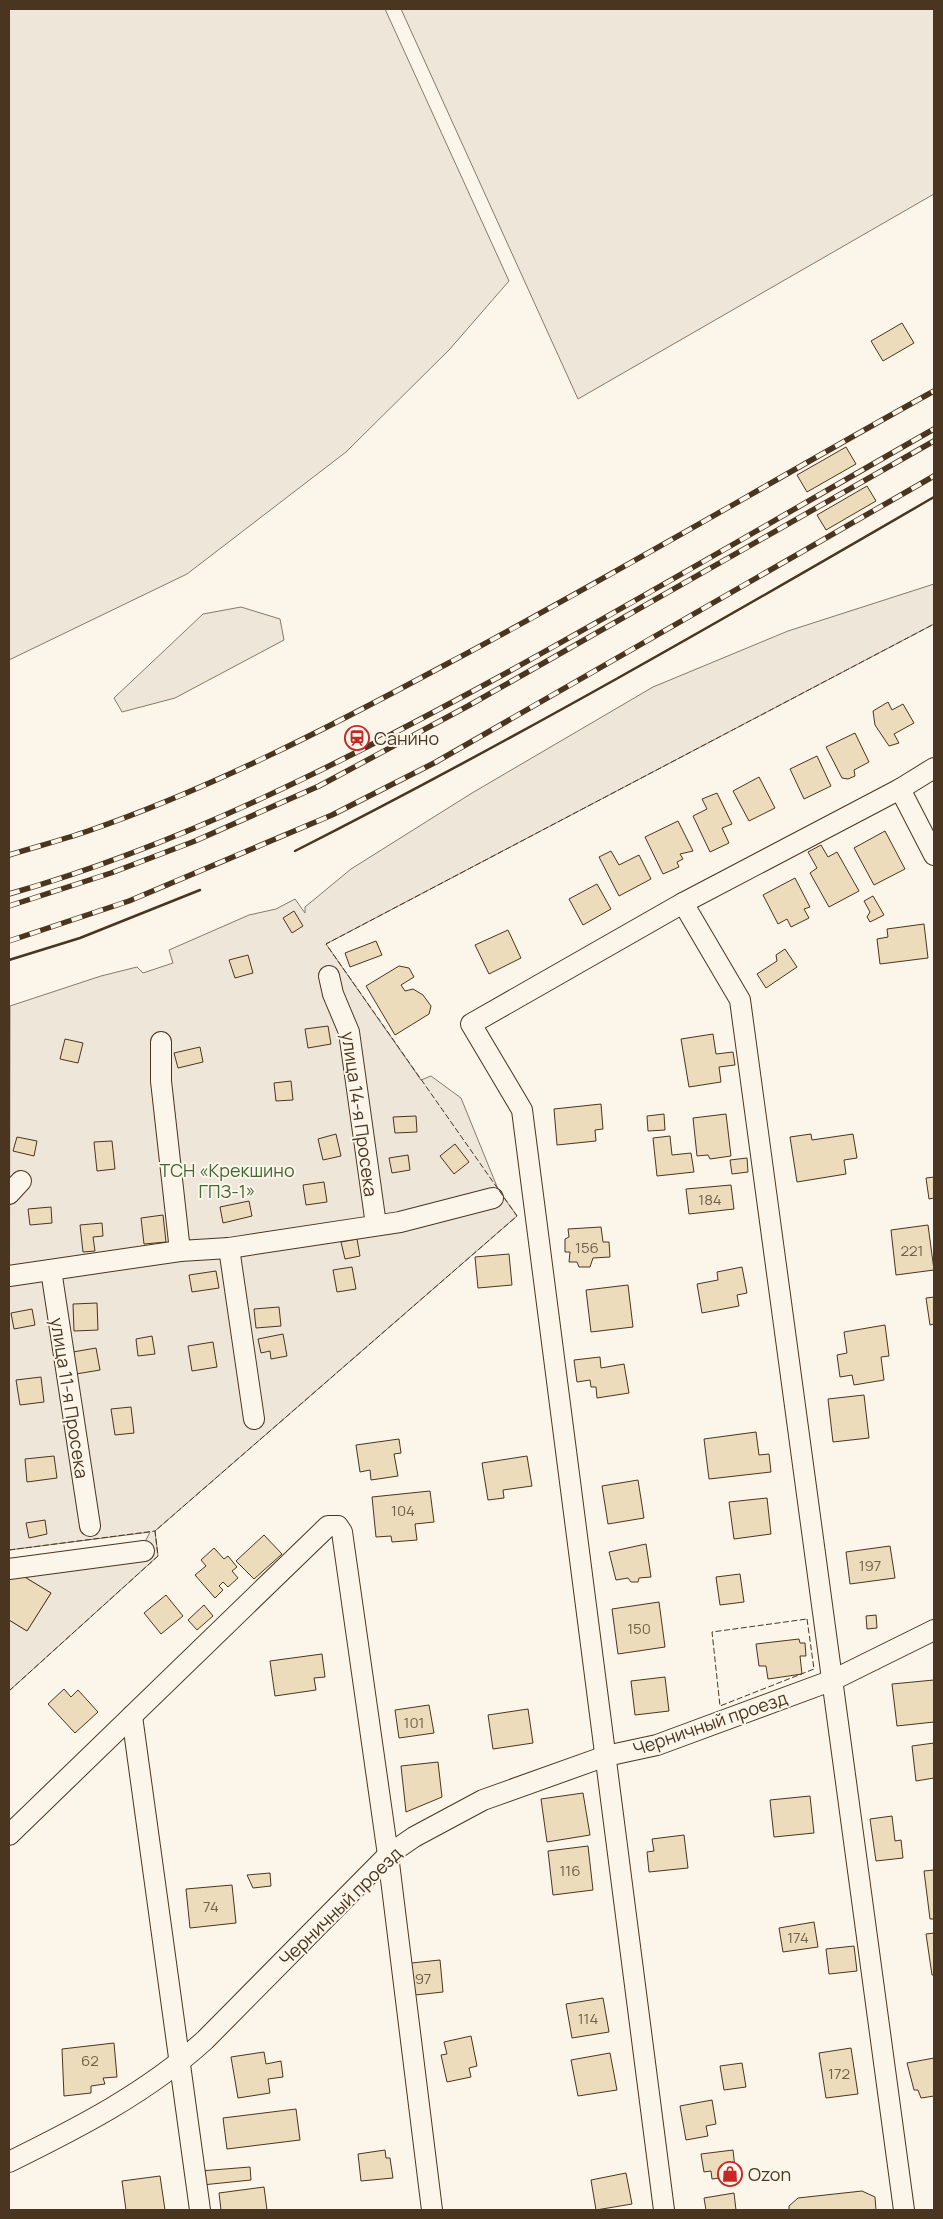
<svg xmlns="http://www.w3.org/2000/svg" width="943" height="2219" viewBox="0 0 943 2219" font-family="Manrope,sans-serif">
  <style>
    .green { fill: #ede6d9; stroke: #887966 }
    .building { fill: #ecdcbc; stroke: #4a3520 }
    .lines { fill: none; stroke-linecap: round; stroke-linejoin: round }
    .minor-casing { stroke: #4a3520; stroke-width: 22 }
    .minor { stroke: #fbf6e9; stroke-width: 20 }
    .rail-casing { stroke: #4a3520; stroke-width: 5.5 }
    .rail { stroke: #fbf6e9; stroke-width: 4; stroke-dasharray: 11; stroke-linecap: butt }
    .fence { stroke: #4a3520; stroke-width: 1; stroke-dasharray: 6 2.5; stroke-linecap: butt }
    .wall { stroke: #4a3520; stroke-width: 2.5 }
    .labels { text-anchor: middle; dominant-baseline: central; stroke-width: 4; stroke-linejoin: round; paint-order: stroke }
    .number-label { font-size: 15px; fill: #725f47 }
    .poi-label { font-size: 18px; fill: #4a3520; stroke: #fbf6e9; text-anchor: start }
    .street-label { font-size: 18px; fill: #4a3520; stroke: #fbf6e9 }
    .park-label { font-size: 18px; fill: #436837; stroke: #fbf6e9 }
  </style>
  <rect width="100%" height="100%" fill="#fbf6e9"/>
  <g class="green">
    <polygon points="9,9 385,9 509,281 449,350 346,452 187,574 9,660"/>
    <polygon points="401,9 934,9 934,194 578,399"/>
    <polygon points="934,584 934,624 326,944 421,1080 431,1076 461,1098 498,1189 517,1216 155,1531 158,1556 9,1691 9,1620 27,1631 51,1593 13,1570 148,1548 146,1540 150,1532 9,1550 10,1006 101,976 137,967 143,973 173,963 169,950 249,915 276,909 295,899 305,913 305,907 351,869 472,793 653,687 788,631"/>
    <polygon points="241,607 280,619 284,640 175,698 122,712 114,698 203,614"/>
  </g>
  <g class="building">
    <polygon points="902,323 914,343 883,361 871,341"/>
    <polygon points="846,447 856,464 807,492 797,475"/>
    <polygon points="867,486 876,501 826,530 817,515"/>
    <polygon points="888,702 892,710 903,704 914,723 894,734 899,743 889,746 875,725 873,711"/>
    <polygon points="855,733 869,762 854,770 855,776 848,779 842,778 826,747"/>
    <polygon points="817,756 831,786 804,799 790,769"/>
    <polygon points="759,777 775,808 749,821 733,791"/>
    <polygon points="717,793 732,824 722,828 729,843 710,852 693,816 707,809 702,799"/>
    <polygon points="678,821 693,851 680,854 683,859 677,862 679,867 663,874 645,837"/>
    <polygon points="885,831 905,869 874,885 854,848"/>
    <polygon points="821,845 828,857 837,852 859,891 829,907 810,873 817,868 808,852"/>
    <polygon points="611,851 619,865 639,855 651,879 619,896 599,857"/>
    <polygon points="795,878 810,907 804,909 809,918 791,927 787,919 778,924 763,895"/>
    <polygon points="597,884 611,909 583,925 569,899"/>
    <polygon points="873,896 884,915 870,922 867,917 870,912 864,901"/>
    <polygon points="294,911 303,926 292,933 283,918"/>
    <polygon points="924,924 928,958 880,964 877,939 888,937 887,929"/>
    <polygon points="508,930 521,958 489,974 475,945"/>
    <polygon points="376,941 382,955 350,967 345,953"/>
    <polygon points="785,949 797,967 766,988 757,974 777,961 776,955"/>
    <polygon points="248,955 253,973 235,978 229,960"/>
    <polygon points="399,966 409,968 414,977 401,985 405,991 413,989 423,995 431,1006 429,1014 395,1035 366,986"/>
    <polygon points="328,1026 331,1044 308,1048 305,1029"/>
    <polygon points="713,1034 716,1054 733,1052 735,1065 719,1067 721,1082 689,1087 681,1039"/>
    <polygon points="65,1039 83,1043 78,1063 60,1059"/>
    <polygon points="200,1047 203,1062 178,1068 174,1053"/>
    <polygon points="291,1081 293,1100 276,1101 274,1083"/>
    <polygon points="601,1104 603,1129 595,1130 596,1141 557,1145 554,1109"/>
    <polygon points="664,1114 665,1130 648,1131 647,1116"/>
    <polygon points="726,1114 731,1156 710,1159 708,1155 697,1156 693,1118"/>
    <polygon points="416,1116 417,1132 395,1133 393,1117"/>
    <polygon points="336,1134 341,1156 323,1160 318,1139"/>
    <polygon points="811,1134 812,1140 853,1134 857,1158 844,1160 846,1174 797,1182 790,1137"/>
    <polygon points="670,1136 672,1155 691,1153 694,1172 657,1176 653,1138"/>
    <polygon points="17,1137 37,1141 34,1156 13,1151"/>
    <polygon points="112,1141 115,1169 97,1171 94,1142"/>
    <polygon points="455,1144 469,1162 454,1174 440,1156"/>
    <polygon points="408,1155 410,1170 392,1173 389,1158"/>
    <polygon points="747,1158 748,1172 732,1174 730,1160"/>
    <polygon points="934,1177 934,1198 929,1199 926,1178"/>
    <polygon points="324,1182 327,1202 306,1205 303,1185"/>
    <polygon points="731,1185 734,1209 689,1214 686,1189"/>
    <polygon points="249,1201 252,1216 223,1223 220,1207"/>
    <polygon points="51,1207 52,1223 30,1225 28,1209"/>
    <polygon points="163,1215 166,1242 144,1244 141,1218"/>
    <polygon points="102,1223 103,1236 93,1237 95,1251 83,1252 80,1225"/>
    <polygon points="928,1225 934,1270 896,1275 891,1230"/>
    <polygon points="601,1227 603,1242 609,1242 610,1257 593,1258 590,1267 579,1267 577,1262 569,1262 570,1252 565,1252 565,1239 569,1237 568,1229"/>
    <polygon points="357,1239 360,1256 345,1259 341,1242"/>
    <polygon points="509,1254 512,1285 478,1288 475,1257"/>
    <polygon points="352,1267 356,1289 337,1292 333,1270"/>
    <polygon points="742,1267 747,1293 737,1295 739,1306 702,1313 697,1284 718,1280 717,1272"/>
    <polygon points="216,1271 219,1288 192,1292 189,1275"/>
    <polygon points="628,1285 633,1327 591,1332 586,1290"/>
    <polygon points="934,1297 934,1324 930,1325 926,1298"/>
    <polygon points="97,1303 98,1330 74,1331 73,1304"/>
    <polygon points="279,1307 281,1326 256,1328 254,1309"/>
    <polygon points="32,1309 35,1325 14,1329 11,1313"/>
    <polygon points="885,1325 889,1356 881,1357 884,1380 854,1385 852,1375 840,1377 837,1355 847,1353 844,1332"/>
    <polygon points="283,1334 287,1356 271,1359 270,1351 261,1353 258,1339"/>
    <polygon points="152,1336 155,1354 138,1356 136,1339"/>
    <polygon points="213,1342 217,1367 192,1371 188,1346"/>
    <polygon points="96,1348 100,1370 76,1374 73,1352"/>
    <polygon points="600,1357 601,1368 624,1364 629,1393 597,1398 596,1387 591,1387 590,1380 577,1382 574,1360"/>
    <polygon points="41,1377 44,1402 20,1405 16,1380"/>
    <polygon points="864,1395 869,1438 833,1442 828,1399"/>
    <polygon points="131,1407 134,1433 115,1435 111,1409"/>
    <polygon points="756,1432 759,1455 769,1454 771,1472 709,1479 704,1439"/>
    <polygon points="399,1439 401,1453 394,1454 398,1476 371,1480 370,1470 360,1472 356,1445"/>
    <polygon points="54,1456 57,1478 27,1482 25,1459"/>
    <polygon points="527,1456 532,1486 503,1490 504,1498 488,1500 482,1463"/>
    <polygon points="638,1480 644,1518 608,1524 602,1486"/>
    <polygon points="430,1491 434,1522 415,1524 417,1540 392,1542 391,1536 376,1537 372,1497"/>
    <polygon points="767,1498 771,1534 734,1539 729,1502"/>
    <polygon points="45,1520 47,1534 29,1538 26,1523"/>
    <polygon points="264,1535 282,1554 254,1579 236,1561"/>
    <polygon points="646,1544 651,1577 639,1578 638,1582 631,1582 628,1578 616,1580 609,1552"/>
    <polygon points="890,1546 895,1578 850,1584 846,1552"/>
    <polygon points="214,1548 224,1559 228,1556 237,1567 232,1571 238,1578 228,1587 223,1582 219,1586 223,1590 215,1598 195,1575 206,1566 201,1560"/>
    <polygon points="13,1570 51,1593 27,1631 9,1620 9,1577"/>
    <polygon points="740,1574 744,1602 720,1605 716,1577"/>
    <polygon points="166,1595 183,1616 161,1634 144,1613"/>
    <polygon points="659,1602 665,1647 618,1654 612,1609"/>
    <polygon points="204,1605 213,1616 197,1630 188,1620"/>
    <polygon points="876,1615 877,1628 867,1629 866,1616"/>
    <polygon points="799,1639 800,1643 805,1643 806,1656 800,1656 802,1674 768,1679 766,1666 759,1666 756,1644"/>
    <polygon points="322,1654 325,1677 314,1678 316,1690 275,1696 270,1661"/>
    <polygon points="665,1677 669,1711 635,1715 631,1681"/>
    <polygon points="934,1680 934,1722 897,1726 892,1684"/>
    <polygon points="64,1689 71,1697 78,1690 98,1712 75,1733 48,1704"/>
    <polygon points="429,1705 434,1733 399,1738 395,1710"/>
    <polygon points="528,1709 533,1743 493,1749 488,1715"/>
    <polygon points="934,1743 934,1778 916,1781 912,1746"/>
    <polygon points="438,1762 442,1797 406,1812 401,1766"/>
    <polygon points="583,1793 590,1835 547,1842 541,1799"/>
    <polygon points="810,1796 814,1833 774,1837 770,1800"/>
    <polygon points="892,1816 895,1841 901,1840 903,1858 876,1861 870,1819"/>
    <polygon points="684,1835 688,1868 649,1872 647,1852 654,1851 652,1839"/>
    <polygon points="588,1846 593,1890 553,1895 548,1851"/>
    <polygon points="934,1870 934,1919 930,1919 924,1871"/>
    <polygon points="270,1873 271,1886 253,1888 247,1875"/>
    <polygon points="232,1885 236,1923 190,1928 186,1889"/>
    <polygon points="814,1922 818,1947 783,1952 779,1928"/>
    <polygon points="934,1933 934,1975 932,1975 926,1934"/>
    <polygon points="854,1946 857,1971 829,1974 826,1949"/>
    <polygon points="440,1960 443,1992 406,1996 402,1964"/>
    <polygon points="603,1998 609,2032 572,2038 566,2004"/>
    <polygon points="471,2036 477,2066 469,2068 471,2077 447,2082 441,2055 447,2054 444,2042"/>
    <polygon points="114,2043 117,2077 103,2078 105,2084 91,2086 91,2093 64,2096 62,2049"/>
    <polygon points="851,2048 858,2094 826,2098 819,2053"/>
    <polygon points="264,2052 266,2064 281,2061 283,2077 268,2079 270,2093 238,2098 231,2057"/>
    <polygon points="610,2053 617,2090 578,2096 571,2060"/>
    <polygon points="934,2058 934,2099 934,2096 921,2098 918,2090 914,2090 907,2063"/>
    <polygon points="742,2063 746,2087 724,2090 720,2066"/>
    <polygon points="712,2100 716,2124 706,2126 708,2136 686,2140 680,2106"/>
    <polygon points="296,2109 300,2140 227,2149 223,2118"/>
    <polygon points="385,2150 386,2158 390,2158 393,2178 361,2181 358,2154"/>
    <polygon points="733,2150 736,2176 712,2179 711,2171 704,2172 701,2154"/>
    <polygon points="250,2167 251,2180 202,2185 200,2171"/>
    <polygon points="626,2173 632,2204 596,2210 591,2180"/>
    <polygon points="160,2176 165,2210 126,2210 122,2181"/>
    <polygon points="264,2187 267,2210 221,2210 219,2193"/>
    <polygon points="862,2191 875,2197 876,2210 789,2210 789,2206 798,2198"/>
    <polygon points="734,2193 736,2210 706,2210 704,2198"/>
  </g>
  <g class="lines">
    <defs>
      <g id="minor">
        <polyline points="900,789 934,768"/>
        <polyline points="683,903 740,1000 904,2210"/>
        <polyline points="329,976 333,994 349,1032 376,1225"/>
        <polyline points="161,1042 161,1081 180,1251"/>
        <polyline points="9,1194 21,1181"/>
        <polyline points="229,1248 254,1419"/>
        <polyline points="51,1270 90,1526"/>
        <polyline points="9,1276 180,1251 229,1248 400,1222 493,1198"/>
        <polyline points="9,1569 144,1551"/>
        <polyline points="132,1716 200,2210"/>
        <polyline points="9,1835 328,1526 338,1526 342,1532 388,1855 432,2210"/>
        <path d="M 9,2162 C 78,2128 147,2093 205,2040 L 388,1855 L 414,1837 L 483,1800 L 606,1756 L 657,1745 L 833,1680 L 934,1630"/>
        <polyline points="664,2210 522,1110 471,1024 683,903 900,789 934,855"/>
      </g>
    </defs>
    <use href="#minor" class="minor-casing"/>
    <use href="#minor" class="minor"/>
    <defs>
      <g id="rail">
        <path d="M 9,855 C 35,847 62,840 88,831 C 212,788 328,728 443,666 C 609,578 770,482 934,391"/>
        <path d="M 9,894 C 187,843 347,760 508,672 C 651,593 792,510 934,429"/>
        <polyline points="9,906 111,873 195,841 319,786 468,706 934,441"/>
        <polyline points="9,941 129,901 332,815 436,762 934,476"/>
      </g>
    </defs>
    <use href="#rail" class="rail-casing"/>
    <use href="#rail" class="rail"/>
    <g class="fence">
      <polyline points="9,1550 155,1531"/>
      <polygon points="807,1619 814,1669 720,1706 712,1632"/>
      <polyline points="9,1691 158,1556 155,1531 517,1216 326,944 934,624"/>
    </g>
    <g class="wall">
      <path d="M 295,851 C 512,741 724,619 934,497"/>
      <polyline points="9,960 80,938 200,890"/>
    </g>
  </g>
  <defs>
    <symbol id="station-ring" viewBox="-11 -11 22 22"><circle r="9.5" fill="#fbf6e9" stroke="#c62828" stroke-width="1.5"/><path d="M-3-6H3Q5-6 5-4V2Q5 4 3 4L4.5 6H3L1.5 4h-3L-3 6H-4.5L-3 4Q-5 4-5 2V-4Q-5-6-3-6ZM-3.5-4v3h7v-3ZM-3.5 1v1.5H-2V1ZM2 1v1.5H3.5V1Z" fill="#c62828"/></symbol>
    <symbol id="shop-ring" viewBox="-11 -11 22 22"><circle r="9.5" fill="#fbf6e9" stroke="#c62828" stroke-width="1.5"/><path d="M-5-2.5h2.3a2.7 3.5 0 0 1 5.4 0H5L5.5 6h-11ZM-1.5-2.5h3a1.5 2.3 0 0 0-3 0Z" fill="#c62828"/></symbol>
  </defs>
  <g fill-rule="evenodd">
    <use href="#station-ring" x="343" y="724" width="28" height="28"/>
    <use href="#shop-ring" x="716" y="2160" width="28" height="28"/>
  </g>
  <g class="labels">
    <g class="number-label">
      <text x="710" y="1199">184</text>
      <text x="587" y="1247">156</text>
      <text x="912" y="1250">221</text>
      <text x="403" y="1510">104</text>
      <text x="870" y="1565">197</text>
      <text x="639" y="1628">150</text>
      <text x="414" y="1722">101</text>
      <text x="570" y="1870">116</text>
      <text x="211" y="1906">74</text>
      <text x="798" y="1937">174</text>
      <text x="423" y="1978">97</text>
      <text x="588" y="2018">114</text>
      <text x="90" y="2060">62</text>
      <text x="839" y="2073">172</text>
    </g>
    <g class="poi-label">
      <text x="374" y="738">Санино</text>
      <text x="748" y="2174">Ozon</text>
    </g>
    <g class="street-label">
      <text transform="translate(360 1114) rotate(82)">улица 14-я Просека</text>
      <text transform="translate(70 1398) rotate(81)">улица 11-я Просека</text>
      <text transform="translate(710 1723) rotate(-19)">Черничный проезд</text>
      <text transform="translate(340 1906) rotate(-44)">Черничный проезд</text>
    </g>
    <g class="park-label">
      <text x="227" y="1170">ТСН «Крекшино<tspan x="227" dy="21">ГПЗ-1»</tspan></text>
    </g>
  </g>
  <rect width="943" height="2219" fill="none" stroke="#4a3520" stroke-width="20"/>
</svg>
